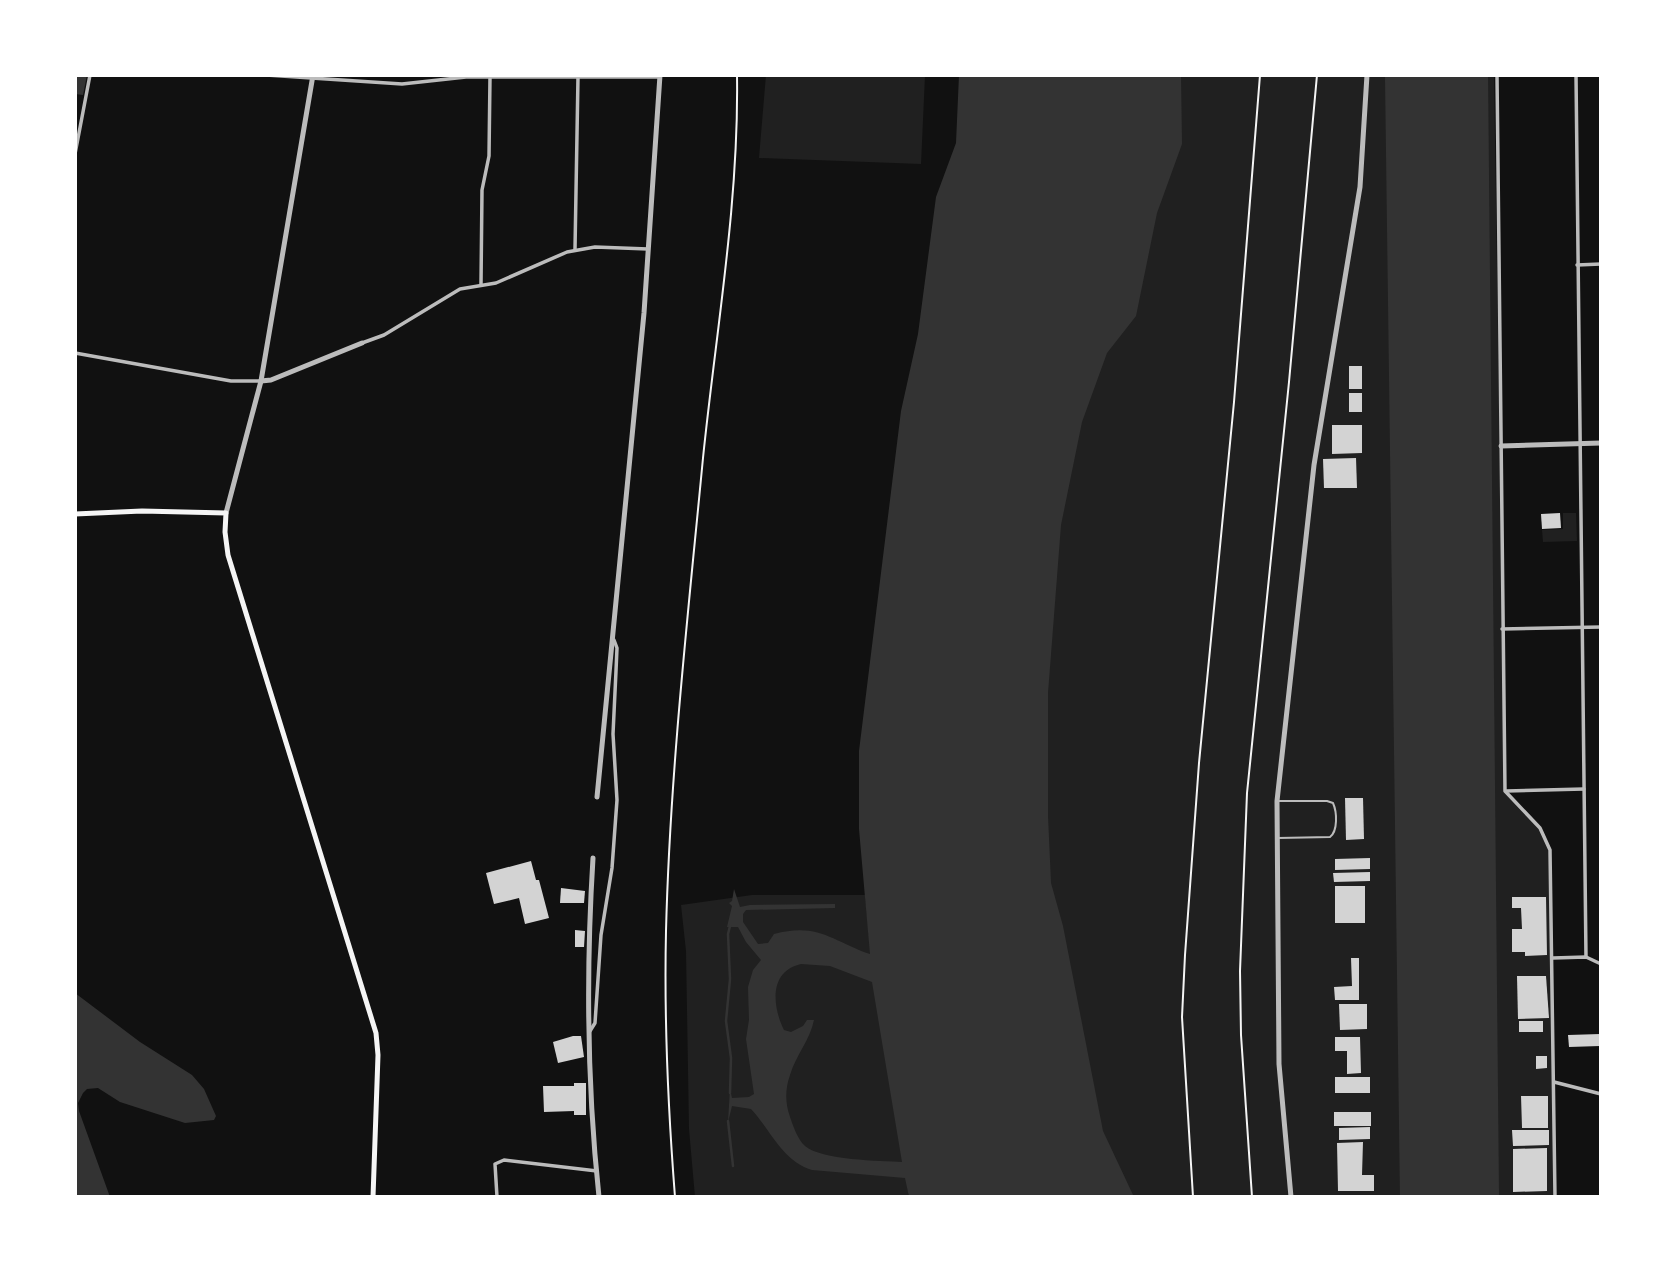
<svg xmlns="http://www.w3.org/2000/svg" width="1676" height="1272" viewBox="0 0 1676 1272" font-family="Cabin,sans-serif">
  <style>
    .green { fill: #202020 }
    .water { fill: #333; fill-rule: evenodd }
    .lines { fill: none; stroke-linecap: round; stroke-linejoin: round }
    .stream { stroke: #333; stroke-width: 2.5 }
    .building { fill: #d3d3d3 }
    .path { stroke: #f5f5f5; stroke-width: 2 }
    .service { stroke: #bcbcbc; stroke-width: 2 }
    .minor { stroke: #bcbcbc; stroke-width: 3.5 }
    .tertiary { stroke: #bcbcbc; stroke-width: 5 }
    .secondary { stroke: #f5f5f5; stroke-width: 5 }
  </style>
  <rect width="100%" height="100%" fill="#111"/>
  <g class="green">
    <polygon points="766,75 925,75 921,164 759,158"/>
    <polygon points="1071,75 1494,75 1505,791 1540,828 1550,856 1555,1197 1025,1197"/>
    <polygon points="1563,513 1576,513 1577,541 1543,542 1542,530 1563,529"/>
    <polygon points="752,895 865,895 871,955 909,1197 695,1197 689,1129 686,951 681,905"/>
  </g>
  <g class="water">
    <polygon points="75,75 87,75 83,95 75,94"/>
    <path d="M 959,75 L 1181,75 L 1182,144 L 1157,213 L 1136,316 L 1107,353 L 1082,422 L 1061,525 L 1048,693 L 1048,816 L 1051,883 L 1063,926 L 1103,1131 L 1134,1197 L 909,1197 L 905,1178 L 812,1170 C 782,1161 770,1129 751,1109 L 732,1106 L 728,1122 L 730,1089 L 732,1098 L 749,1097 L 754,1094 L 746,1039 L 749,1020 L 748,987 L 753,970 L 761,960 L 746,942 L 738,927 L 727,927 L 732,906 L 729,903 L 732,901 L 734,889 L 740,907 L 750,905 L 835,904 L 835,908 L 746,910 L 743,914 L 743,922 L 758,944 L 768,943 L 774,934 C 818,922 832,941 870,954 L 859,829 L 859,751 L 901,411 L 918,334 L 936,197 L 956,143 ZM 801,964 L 830,966 L 872,982 L 902,1162 C 880,1161 821,1160 805,1146 C 798,1140 793,1126 790,1117 C 785,1103 785,1089 790,1075 C 796,1055 810,1040 814,1020 L 807,1020 L 803,1026 L 791,1032 L 784,1030 C 772,1006 769,971 801,964 Z"/>
    <polygon points="1385,75 1488,75 1499,1197 1400,1197"/>
    <polygon points="75,993 140,1042 192,1075 204,1089 216,1116 214,1120 185,1123 120,1102 98,1088 87,1089 83,1093 78,1103 79,1111 110,1197 75,1197"/>
  </g>
  <g class="lines">
    <g class="stream">
      <polyline points="730,1093 731,1058 726,1021 730,979 728,934 730,926"/>
      <polyline points="728,1121 733,1166"/>
    </g>
  </g>
  <g class="building">
    <rect x="1349" y="366" width="13" height="23"/>
    <rect x="1349" y="393" width="13" height="19"/>
    <polygon points="1332,425 1362,425 1362,453 1332,454"/>
    <polygon points="1356,458 1357,488 1324,488 1323,459"/>
    <polygon points="1560,513 1561,528 1542,529 1541,514"/>
    <polygon points="1345,798 1363,798 1364,839 1346,840"/>
    <polygon points="1370,858 1370,869 1335,870 1335,859"/>
    <polygon points="531,861 536,880 539,880 549,918 525,924 519,898 494,904 486,873"/>
    <polygon points="1370,872 1370,881 1334,882 1333,873"/>
    <rect x="1335" y="886" width="30" height="37"/>
    <polygon points="561,888 585,891 584,903 560,903"/>
    <polygon points="1512,897 1546,897 1547,955 1525,956 1525,952 1512,952 1512,929 1522,929 1521,908 1512,908"/>
    <polygon points="575,930 585,931 584,947 575,947"/>
    <polygon points="1351,958 1359,958 1359,1000 1335,1000 1334,987 1352,986"/>
    <polygon points="1517,976 1546,976 1549,1018 1518,1019"/>
    <polygon points="1339,1004 1367,1004 1367,1029 1340,1030"/>
    <rect x="1519" y="1021" width="24" height="11"/>
    <polygon points="1600,1034 1600,1046 1569,1047 1568,1035"/>
    <polygon points="573,1036 581,1036 584,1057 558,1063 553,1042"/>
    <polygon points="1335,1037 1360,1037 1361,1073 1347,1074 1347,1051 1335,1051"/>
    <polygon points="1536,1056 1547,1056 1547,1068 1536,1069"/>
    <rect x="1335" y="1077" width="35" height="16"/>
    <polygon points="574,1083 586,1083 586,1115 574,1115 574,1111 544,1112 543,1086 574,1086"/>
    <polygon points="1521,1096 1548,1096 1548,1128 1522,1128"/>
    <rect x="1334" y="1112" width="37" height="14"/>
    <polygon points="1370,1127 1370,1139 1339,1140 1339,1128"/>
    <polygon points="1512,1130 1549,1130 1549,1145 1513,1146"/>
    <polygon points="1363,1142 1362,1175 1374,1175 1374,1191 1338,1191 1337,1143"/>
    <polygon points="1547,1148 1547,1191 1513,1192 1513,1149"/>
  </g>
  <g class="lines">
    <g class="path">
      <path d="M 675,1197 C 668,1108 664,1020 666,931 C 670,773 688,615 703,458 C 716,331 739,203 737,75"/>
      <polyline points="1193,1197 1182,1017 1185,955 1199,763 1234,402 1260,75"/>
      <polyline points="1252,1197 1241,1035 1240,971 1247,793 1289,382 1317,75"/>
    </g>
    <path class="service" d="M 1278,801 L 1327,801 L 1333,803 C 1337,812 1338,831 1330,837 L 1278,838"/>
    <g class="minor">
      <polyline points="266,75 402,84 466,77 660,77"/>
      <polyline points="1497,75 1505,791 1540,828 1550,850 1555,1197"/>
      <polyline points="1576,75 1586,957"/>
      <polyline points="75,154 90,75"/>
      <polyline points="575,249 578,77"/>
      <polyline points="1577,265 1601,264"/>
      <polyline points="481,284 482,190 489,156 490,77"/>
      <polyline points="362,343 384,335 460,289 496,283 567,252 595,247 648,249"/>
      <polyline points="75,353 231,381 261,381"/>
      <polyline points="1502,629 1601,627"/>
      <polyline points="1506,791 1584,789"/>
      <polyline points="1553,958 1586,957 1601,964"/>
      <polyline points="590,1031 595,1023 601,935 612,868 617,800 613,734 616,671 617,648 614,640"/>
      <polyline points="1554,1082 1601,1094"/>
      <polyline points="497,1197 495,1164 504,1160 597,1171"/>
    </g>
    <g class="tertiary">
      <polyline points="261,381 271,380 362,343"/>
      <polyline points="1501,446 1601,443"/>
      <polyline points="226,513 261,381 313,75"/>
      <polyline points="597,797 644,313 660,75"/>
      <path d="M 593,858 C 586,971 587,1085 599,1197"/>
      <polyline points="1291,1197 1279,1064 1277,801 1314,465 1360,187 1367,75"/>
    </g>
    <polyline class="secondary" points="75,514 142,511 226,513 225,532 228,555 376,1033 378,1055 373,1197"/>
  </g>
  <rect width="1676" height="1272" fill="none" stroke="#ffffff" stroke-width="154"/>
</svg>
